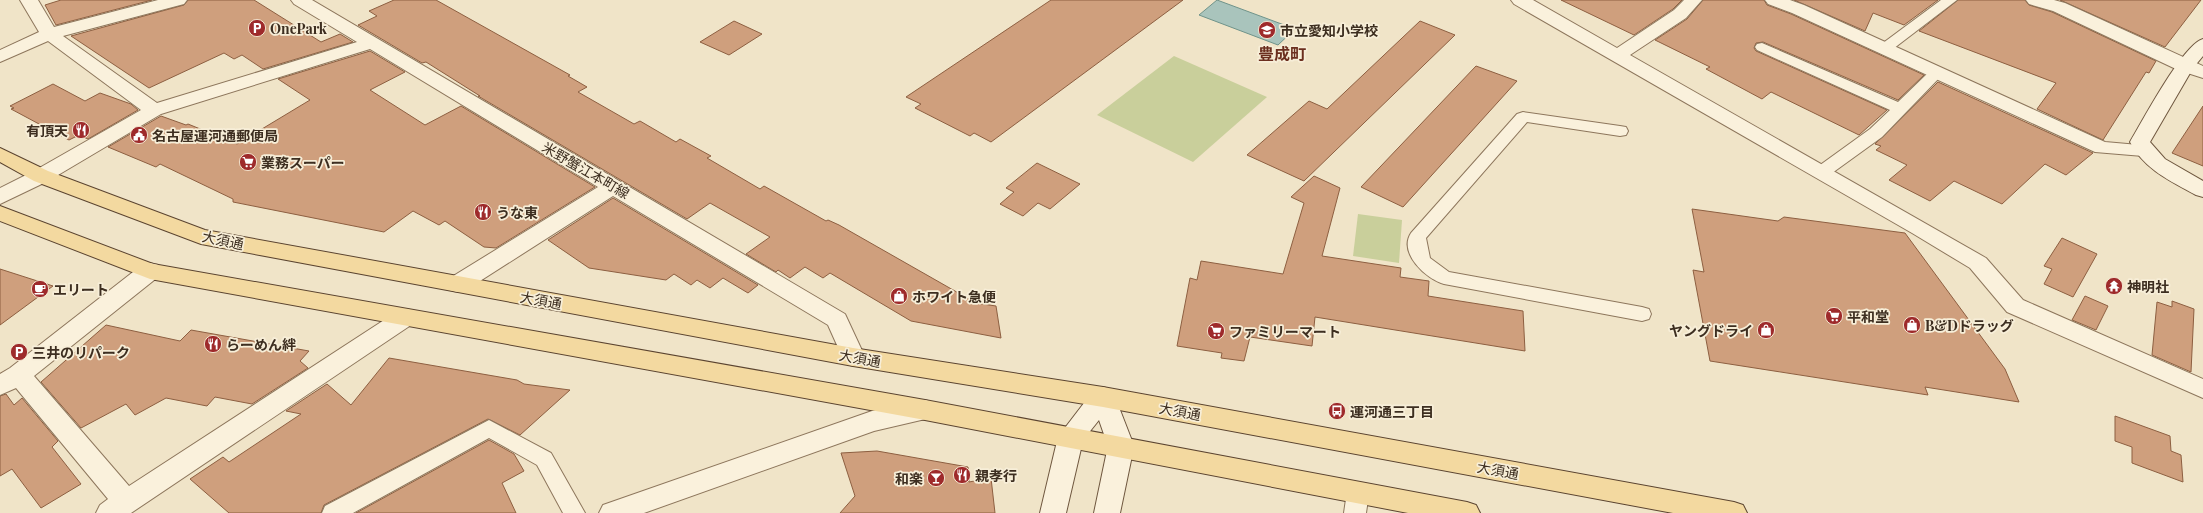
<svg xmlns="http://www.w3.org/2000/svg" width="2203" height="513" viewBox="0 0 2203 513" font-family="'Playfair Display','Noto Sans JP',serif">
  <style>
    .green { fill: #c9cf9b }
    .water { fill: #a9c4bc; stroke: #6f938a }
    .building { fill: #cf9f7d; stroke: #8d5f41 }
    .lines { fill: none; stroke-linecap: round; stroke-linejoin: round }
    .lane-casing { stroke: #8d765c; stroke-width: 2 }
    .street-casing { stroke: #8d765c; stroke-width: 2 }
    .secondary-casing { stroke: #6f573f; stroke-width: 2 }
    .primary-casing { stroke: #5b4430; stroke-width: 2 }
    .lane { fill: #faf1dc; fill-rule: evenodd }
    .street { fill: #faf1dc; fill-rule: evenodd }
    .secondary { fill: #faf1dc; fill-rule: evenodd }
    .primary { fill: #f3d9a0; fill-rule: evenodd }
    .labels { text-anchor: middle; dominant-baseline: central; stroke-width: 3.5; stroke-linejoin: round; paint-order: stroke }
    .poi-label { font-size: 14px; font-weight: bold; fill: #3d2e20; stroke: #f7eed8; text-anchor: start }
    .street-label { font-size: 14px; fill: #3d2e20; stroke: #f7eed8 }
    .quarter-label { font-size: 16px; font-weight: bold; fill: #6b2e1e; stroke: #f7eed8 }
  </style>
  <rect width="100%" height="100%" fill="#f0e4c8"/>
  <g class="green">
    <polygon points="1174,56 1267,97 1193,162 1097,115"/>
    <polygon points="1358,214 1402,220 1399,263 1353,256"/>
  </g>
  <polygon class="water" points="1217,0 1295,29 1278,45 1199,15"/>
  <g class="building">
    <polygon points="61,0 152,0 56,25 45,5"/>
    <polygon points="188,0 254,0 321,42 340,34 353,42 263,69 242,55 234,59 224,53 149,88 71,36 184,5"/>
    <polygon points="394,0 436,0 570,75 568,76 587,87 578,92 634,124 640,121 676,142 680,139 711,156 707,158 760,189 764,186 826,221 828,220 839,225 976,303 996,306 1001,338 911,321 830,273 823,278 805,267 790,278 778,270 776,272 746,254 770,237 710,203 687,219 478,96 480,96 426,62 422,63 358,25 377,16 369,11"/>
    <polygon points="1051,0 1183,0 991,142 974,133 970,136 915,108 921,104 906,97"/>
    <polygon points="1561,0 1682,0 1673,9 1634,35"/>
    <polygon points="1703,0 1764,0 1767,5 1791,14 1924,75 1898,100 1763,42 1756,43 1754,48 1756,51 1887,110 1859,135 1771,92 1762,99 1706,69 1710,67 1655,40 1687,19"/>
    <polygon points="1794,0 1938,0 1904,25 1873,13 1865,31"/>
    <polygon points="1958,0 2025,0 2029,5 2052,12 2156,61 2149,73 2146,72 2103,140 2037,109 2056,83 1919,31"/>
    <polygon points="2060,0 2201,0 2165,47"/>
    <polygon points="734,21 762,34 729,55 700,42"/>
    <polygon points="1420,21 1455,35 1304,181 1247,155 1309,101 1327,109"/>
    <polygon points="370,51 405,72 370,90 425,125 461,106 595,187 496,248 484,247 445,221 439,225 413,211 384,232 233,202 233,199 160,164 156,167 108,147 161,116 186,125 188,124 237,144 310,100 278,79"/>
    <polygon points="1476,66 1517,81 1403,207 1361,187"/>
    <polygon points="1938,82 2093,153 2066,175 2045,164 2002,204 1954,181 1930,201 1889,180 1907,165 1876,150 1881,146 1875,144"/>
    <polygon points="53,84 85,101 100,93 131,104 138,110 88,139 79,135 69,140 11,109 14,108 10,106"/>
    <polygon points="2203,106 2203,166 2172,153"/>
    <polygon points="1037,163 1080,184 1050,209 1038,203 1023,216 1000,204 1014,192 1006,188"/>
    <polygon points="1314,176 1340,188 1322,256 1401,268 1400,277 1429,281 1428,296 1523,311 1525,351 1315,317 1312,346 1250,337 1244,361 1221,358 1222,353 1177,346 1190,278 1197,280 1201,261 1283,274 1304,203 1291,197"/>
    <polygon points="613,198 758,285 748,293 723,278 710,288 697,280 691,285 674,274 666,280 589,268 548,240"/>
    <polygon points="1692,209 1778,221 1784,217 1905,233 2005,369 2019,402 1925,387 1928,395 1710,361 1693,270 1704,272"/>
    <polygon points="2062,238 2097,254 2073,297 2044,284 2052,269 2044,266"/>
    <polygon points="0,269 53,286 0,325"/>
    <polygon points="2085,296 2108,306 2096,330 2072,320"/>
    <polygon points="2172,301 2194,309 2191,372 2152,355 2157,302 2172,307"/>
    <polygon points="106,325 180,341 191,330 309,351 300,361 308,368 252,404 215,397 207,406 166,398 135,415 126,404 81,428 41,382"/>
    <polygon points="389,358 517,380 524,384 570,390 520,435 488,419 324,505 321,513 229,513 190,479 223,457 229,462 301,414 286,411 327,384 351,405"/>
    <polygon points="6,394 14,405 22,398 58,441 52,447 81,484 41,508 12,469 0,476 0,396"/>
    <polygon points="2115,416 2170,436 2171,451 2181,455 2183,482 2132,463 2132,447 2115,441"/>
    <polygon points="489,440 514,454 524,471 502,483 516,513 356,513"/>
    <polygon points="877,451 968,467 969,482 991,478 995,513 840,513 855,496 841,453"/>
  </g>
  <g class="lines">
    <defs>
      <g id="lane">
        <polygon points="1941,0 1957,0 1889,52 1879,52 1877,49 1879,46"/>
        <polygon points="1762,43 1898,102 1931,70 1941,70 1944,73 1882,137 1828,176 1822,177 1816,176 1814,172 1816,168 1870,129 1890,110 1757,50 1755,47 1757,44"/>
        <path d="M 1523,112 L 1620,126 L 1626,127 L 1628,131 L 1626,135 L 1620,136 L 1527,122 L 1426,238 L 1430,258 L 1449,272 L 1642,307 L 1649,309 L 1651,314 L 1649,319 L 1642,321 L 1444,284 C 1426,279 1398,253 1411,233 L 1517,114 Z"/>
        <polygon points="489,420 551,453 585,513 563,513 537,465 489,438 353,513 322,513 325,506"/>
        <polygon points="1358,483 1366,486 1369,492 1366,513 1344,513 1347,492 1350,486"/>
      </g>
      <g id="street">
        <polygon points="20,0 38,0 54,27 158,0 187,0 184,4 63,36 157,103 357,42 294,4 291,0 312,0 845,314 865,357 861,363 853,366 845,363 828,325 613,196 466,290 458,292 450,290 447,284 450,278 598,187 370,49 161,114 48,181 0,204 0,188 34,171 141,110 48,41 0,62 0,50 39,32"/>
        <polygon points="1511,0 1533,0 1617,48 1674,10 1684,0 1702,0 1686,18 1630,55 1986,258 2023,300 2203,379 2203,398 2007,312 1970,268 1912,233 1514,4"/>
        <polygon points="1765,0 1790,0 1804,5 2105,142 2150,146 2153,150 2150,154 2143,156 2095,152 1792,13 1768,4"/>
        <polygon points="2026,0 2054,0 2065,3 2203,66 2203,78 2178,70 2053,11 2029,4"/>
        <polygon points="150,263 158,265 161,271 158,277 34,376 129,486 398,311 406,309 414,311 418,317 414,323 131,513 96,513 100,505 108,499 16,388 0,395 0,374 10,368 142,265"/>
        <polygon points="925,400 934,403 937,410 934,417 874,431 644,513 599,513 603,505 872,411"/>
      </g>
      <g id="secondary">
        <path d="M 2203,39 L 2203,56 L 2193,68 L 2150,142 L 2165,159 L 2203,181 L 2203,197 L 2196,195 C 2170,181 2144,169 2130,142 C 2142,122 2183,44 2203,39 Z"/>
        <polygon points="1103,387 1112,390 1115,397 1134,446 1120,513 1094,513 1108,446 1099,420 1083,440 1066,513 1040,513 1058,437 1094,390"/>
      </g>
      <g id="primary">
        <polygon points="0,148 48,171 205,230 853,348 1103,387 1734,502 1743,505 1747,513 1673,513 1103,407 853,366 201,244 34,181 0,162"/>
        <polygon points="0,206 153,264 925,400 1467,502 1476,505 1480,513 1408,513 925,420 150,279 0,221"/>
      </g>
    </defs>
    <use href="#lane" class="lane-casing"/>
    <use href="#street" class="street-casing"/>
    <use href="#secondary" class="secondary-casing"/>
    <use href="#primary" class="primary-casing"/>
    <use href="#lane" class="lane"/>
    <use href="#street" class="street"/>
    <use href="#secondary" class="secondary"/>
    <use href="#primary" class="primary"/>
  </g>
  <defs>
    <symbol id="parking-disc" viewBox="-11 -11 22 22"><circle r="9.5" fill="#9e2a2b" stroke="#f7eed8"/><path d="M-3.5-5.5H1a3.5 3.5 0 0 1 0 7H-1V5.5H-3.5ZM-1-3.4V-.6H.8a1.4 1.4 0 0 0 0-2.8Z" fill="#fff"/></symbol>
    <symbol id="school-disc" viewBox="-11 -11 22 22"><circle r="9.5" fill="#9e2a2b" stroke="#f7eed8"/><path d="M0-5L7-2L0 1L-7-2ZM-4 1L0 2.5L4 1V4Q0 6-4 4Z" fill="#fff"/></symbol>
    <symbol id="restaurant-disc" viewBox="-11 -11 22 22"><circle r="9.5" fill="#9e2a2b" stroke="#f7eed8"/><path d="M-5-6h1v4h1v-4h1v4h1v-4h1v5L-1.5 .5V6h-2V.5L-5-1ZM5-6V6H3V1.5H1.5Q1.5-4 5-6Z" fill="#fff"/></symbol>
    <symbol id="civic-disc" viewBox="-11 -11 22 22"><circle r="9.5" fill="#9e2a2b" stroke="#f7eed8"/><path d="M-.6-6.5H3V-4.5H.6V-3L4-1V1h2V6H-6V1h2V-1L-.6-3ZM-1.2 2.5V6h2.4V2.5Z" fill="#fff"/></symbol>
    <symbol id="supermarket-disc" viewBox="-11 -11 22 22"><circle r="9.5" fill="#9e2a2b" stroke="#f7eed8"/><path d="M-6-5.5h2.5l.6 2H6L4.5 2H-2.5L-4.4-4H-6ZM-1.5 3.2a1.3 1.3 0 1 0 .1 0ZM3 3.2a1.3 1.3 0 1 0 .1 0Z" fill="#fff"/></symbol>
    <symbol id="temple-disc" viewBox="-11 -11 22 22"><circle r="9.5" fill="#9e2a2b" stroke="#f7eed8"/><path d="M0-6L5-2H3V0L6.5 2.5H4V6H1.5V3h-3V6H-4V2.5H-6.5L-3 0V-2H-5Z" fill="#fff"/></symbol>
    <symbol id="cafe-disc" viewBox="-11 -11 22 22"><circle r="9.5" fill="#9e2a2b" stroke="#f7eed8"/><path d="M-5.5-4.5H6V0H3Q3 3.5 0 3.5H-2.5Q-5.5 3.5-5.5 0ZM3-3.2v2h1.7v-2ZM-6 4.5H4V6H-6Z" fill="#fff"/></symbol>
    <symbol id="shop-disc" viewBox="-11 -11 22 22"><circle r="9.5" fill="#9e2a2b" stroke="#f7eed8"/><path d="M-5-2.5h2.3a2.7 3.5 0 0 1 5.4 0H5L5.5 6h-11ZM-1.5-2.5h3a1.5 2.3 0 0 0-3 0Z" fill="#fff"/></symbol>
    <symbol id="bus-disc" viewBox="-11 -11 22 22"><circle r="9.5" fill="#9e2a2b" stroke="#f7eed8"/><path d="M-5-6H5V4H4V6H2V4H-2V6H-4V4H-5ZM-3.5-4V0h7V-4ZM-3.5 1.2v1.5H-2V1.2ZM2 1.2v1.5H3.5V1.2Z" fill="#fff"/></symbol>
    <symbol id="bar-disc" viewBox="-11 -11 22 22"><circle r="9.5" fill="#9e2a2b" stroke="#f7eed8"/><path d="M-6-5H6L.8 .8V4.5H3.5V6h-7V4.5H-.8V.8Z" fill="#fff"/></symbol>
  </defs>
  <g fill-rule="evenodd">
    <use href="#parking-disc" x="247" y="18" width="20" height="20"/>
    <use href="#school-disc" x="1257" y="20" width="20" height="20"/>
    <use href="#restaurant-disc" x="71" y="120" width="20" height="20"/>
    <use href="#civic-disc" x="129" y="125" width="20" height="20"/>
    <use href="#supermarket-disc" x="238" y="152" width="20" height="20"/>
    <use href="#restaurant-disc" x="473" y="202" width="20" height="20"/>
    <use href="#temple-disc" x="2104" y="276" width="20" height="20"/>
    <use href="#cafe-disc" x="30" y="279" width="20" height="20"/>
    <use href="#shop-disc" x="889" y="286" width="20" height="20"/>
    <use href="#supermarket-disc" x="1824" y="306" width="20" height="20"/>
    <use href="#shop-disc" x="1902" y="315" width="20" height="20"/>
    <use href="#shop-disc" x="1756" y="320" width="20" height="20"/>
    <use href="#supermarket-disc" x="1206" y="321" width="20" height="20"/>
    <use href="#restaurant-disc" x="203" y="334" width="20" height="20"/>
    <use href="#parking-disc" x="9" y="342" width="20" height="20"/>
    <use href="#bus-disc" x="1327" y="401" width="20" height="20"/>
    <use href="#restaurant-disc" x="952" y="465" width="20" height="20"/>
    <use href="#bar-disc" x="926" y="468" width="20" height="20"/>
  </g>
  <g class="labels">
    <g class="poi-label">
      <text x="270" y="28">OnePark</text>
      <text x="1280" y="30">市立愛知小学校</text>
      <text x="68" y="130" text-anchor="end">有頂天</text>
      <text x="152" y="135">名古屋運河通郵便局</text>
      <text x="261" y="162">業務スーパー</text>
      <text x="496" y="212">うな東</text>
      <text x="2127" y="286">神明社</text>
      <text x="53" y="289">エリート</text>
      <text x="912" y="296">ホワイト急便</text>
      <text x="1847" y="316">平和堂</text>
      <text x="1925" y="325">B&amp;Dドラッグ</text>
      <text x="1753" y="330" text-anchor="end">ヤングドライ</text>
      <text x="1229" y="331">ファミリーマート</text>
      <text x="226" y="344">らーめん絆</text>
      <text x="32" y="352">三井のリパーク</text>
      <text x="1350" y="411">運河通三丁目</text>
      <text x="975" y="475">親孝行</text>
      <text x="923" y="478" text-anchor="end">和楽</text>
    </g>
    <g class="street-label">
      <text transform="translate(586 170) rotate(30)">米野蟹江本町線</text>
      <text transform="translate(223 240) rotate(12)">大須通</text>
      <text transform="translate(541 300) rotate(10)">大須通</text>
      <text transform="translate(860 358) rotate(10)">大須通</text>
      <text transform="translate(1180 411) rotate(10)">大須通</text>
      <text transform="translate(1498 470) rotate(10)">大須通</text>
    </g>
    <g class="quarter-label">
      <text x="1282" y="53">豊成町</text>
    </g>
  </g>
</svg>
